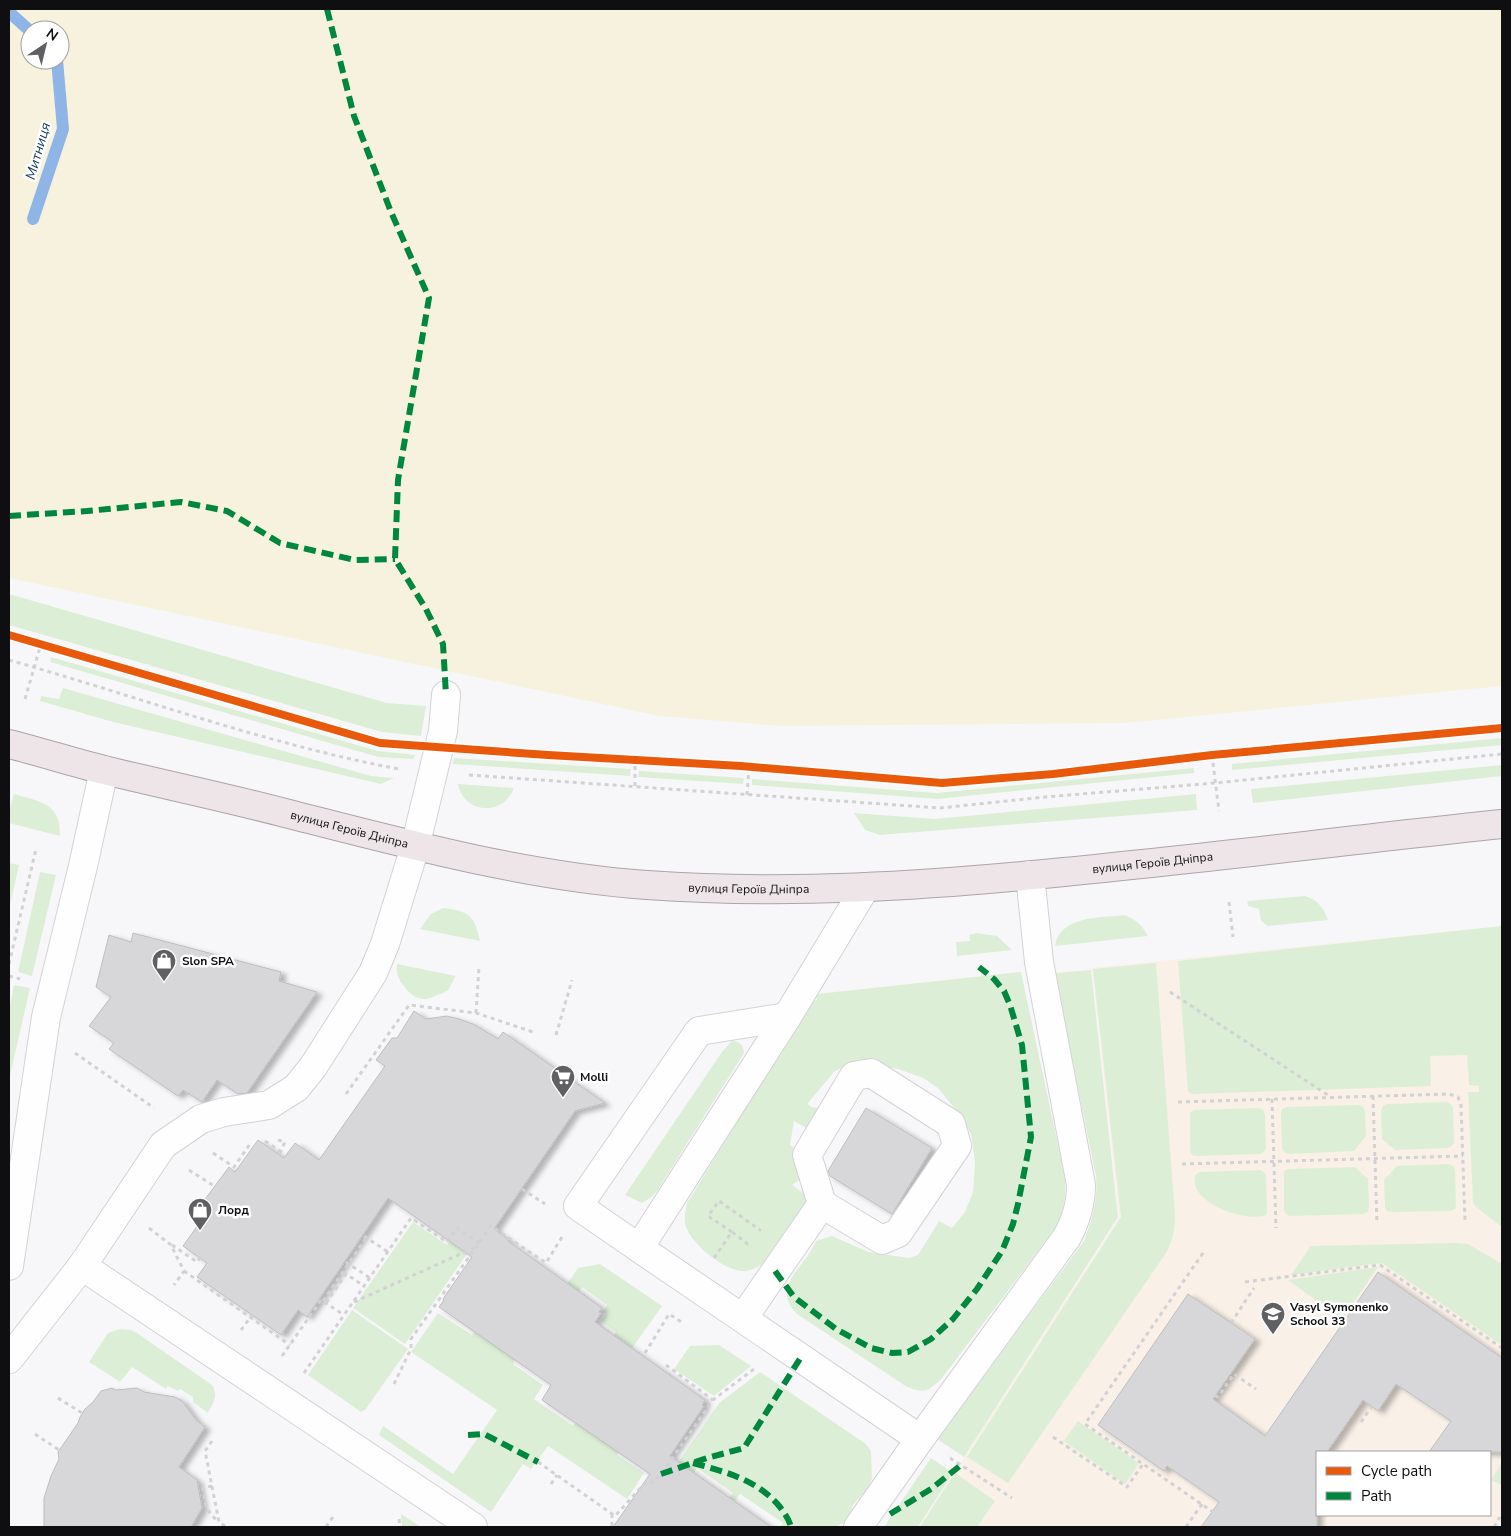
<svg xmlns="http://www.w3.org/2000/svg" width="1511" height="1536" viewBox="0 0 1511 1536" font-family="'Nunito Sans',sans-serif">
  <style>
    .education { fill: #f9f0e7; fill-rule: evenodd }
    .green { fill: #dcefd6 }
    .sand { fill: #f7f2de; fill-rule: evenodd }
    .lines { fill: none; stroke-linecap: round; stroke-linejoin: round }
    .stream { stroke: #8fb5e6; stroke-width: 12 }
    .building { fill: #d7d7d9; stroke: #bebec0; filter: url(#shadow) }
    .minor-casing { stroke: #d3d3d6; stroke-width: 30 }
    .major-casing { stroke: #afa3a8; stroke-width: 30 }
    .path { stroke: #d2d2d4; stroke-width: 3; stroke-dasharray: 4 4; stroke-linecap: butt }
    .minor { stroke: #fefefe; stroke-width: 28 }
    .major { stroke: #ede5e8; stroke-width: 28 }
    .quiet { stroke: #00873e; stroke-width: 6; stroke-dasharray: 12 6; stroke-linecap: butt }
    .cycleway-casing { stroke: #fff; stroke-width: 11 }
    .cycleway { stroke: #e8590c; stroke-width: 8 }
    .labels { text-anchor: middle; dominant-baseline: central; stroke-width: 5; stroke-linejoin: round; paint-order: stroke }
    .street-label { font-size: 12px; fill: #0f0f11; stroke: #fff }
    .poi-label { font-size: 12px; font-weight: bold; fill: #0f0f11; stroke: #fff; text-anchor: start }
    .water-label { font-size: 14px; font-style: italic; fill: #143a66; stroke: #fff }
  </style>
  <defs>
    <filter id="shadow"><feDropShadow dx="5.5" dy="3" stdDeviation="2.5" flood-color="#0004"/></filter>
  </defs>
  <rect width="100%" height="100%" fill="#f7f7fa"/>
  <path class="education" d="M 1502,926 L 1502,1527 L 919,1527 L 1119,1217 L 1092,968 ZM 1317,1452 L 1490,1452 L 1490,1515 L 1317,1515 Z"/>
  <g class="green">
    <polygon points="9,594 387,703 426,706 421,736 382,732 9,625"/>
    <polygon points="51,657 378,751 416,755 413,759 378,757 50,662"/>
    <polygon points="63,688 371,776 394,778 381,784 113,722 40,701 41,696 59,699"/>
    <polygon points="1502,738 1502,745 1232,770 1232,764"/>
    <polygon points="454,758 631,769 630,776 453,764"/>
    <polygon points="1502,765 1502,776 1253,803 1251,789"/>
    <polygon points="1194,768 1194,773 937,799 752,785 752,779 937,793"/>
    <polygon points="639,771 744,778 743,784 638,777"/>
    <path d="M 458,784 L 514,788 C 504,816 464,815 458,784 Z"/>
    <path d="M 14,794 C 41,802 61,803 60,836 L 9,823 L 9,812 Z"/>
    <polygon points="1196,794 1197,810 880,835 865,830 854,813 935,819"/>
    <polygon points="9,863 19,865 9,910"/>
    <polygon points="40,872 56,875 32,976 18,972"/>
    <path d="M 1305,896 C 1318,900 1323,907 1328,920 L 1268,926 L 1261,921 L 1259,909 L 1248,906 L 1247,901 Z"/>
    <path d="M 443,908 C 470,911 474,916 480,941 L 420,929 L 431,914 Z"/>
    <path d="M 1125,915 C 1136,920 1142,925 1148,936 L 1055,946 C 1060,915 1101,918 1125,915 Z"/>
    <polygon points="1502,926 1502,1227 1476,1207 1473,1202 1468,1092 1479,1092 1479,1086 1469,1085 1467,1055 1430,1056 1431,1086 1192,1094 1188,1091 1178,961"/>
    <polygon points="977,933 997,936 1012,950 957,956 956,942 970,941 969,935"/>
    <path d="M 1156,963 L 1175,1215 C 1175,1229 1173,1240 1166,1253 L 1008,1483 L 967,1457 L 1121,1217 L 1093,969 Z"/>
    <path d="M 397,964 L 456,976 C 453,980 451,986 448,990 C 445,992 441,994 437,995 C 424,1003 412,998 404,986 C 398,979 396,973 397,964 Z"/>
    <path d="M 1091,970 L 1118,1217 L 964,1457 L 937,1439 L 1084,1241 C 1092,1220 1098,1199 1096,1176 L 1054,973 Z"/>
    <path d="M 1021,972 L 1064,1173 C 1067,1190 1065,1210 1057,1226 L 942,1378 C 929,1391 925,1394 907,1387 L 797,1314 C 769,1286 806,1267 816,1241 L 832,1236 L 868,1252 L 909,1258 L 918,1255 L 939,1221 L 952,1228 L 965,1212 L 973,1192 L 975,1161 L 971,1134 L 956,1110 L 938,1088 L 923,1078 L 898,1069 L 855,1062 L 835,1071 L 807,1104 L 812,1107 L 820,1108 L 808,1129 L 794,1121 L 790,1145 L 801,1153 L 801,1179 L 792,1185 L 816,1202 L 768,1260 C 760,1266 753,1271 743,1271 C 724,1271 688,1242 685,1223 C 684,1216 686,1209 687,1203 L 812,1001 L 817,1000 L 816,996 L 817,994 Z"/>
    <polygon points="14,985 30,988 9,1080 9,1010"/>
    <path d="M 732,1041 C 740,1041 743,1045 744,1053 L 659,1188 L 653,1196 L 642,1203 L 625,1195 L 722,1052 Z"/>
    <polygon points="1446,1102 1451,1104 1453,1108 1454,1142 1452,1146 1448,1148 1395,1150 1382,1139 1381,1110 1383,1106 1387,1104"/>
    <polygon points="1358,1105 1363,1107 1365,1111 1366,1136 1354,1151 1288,1154 1284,1152 1282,1148 1281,1114 1282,1109 1287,1107"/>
    <polygon points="1259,1108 1263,1110 1265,1114 1266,1148 1264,1152 1260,1154 1196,1156 1192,1155 1190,1150 1190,1112 1195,1110"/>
    <polygon points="1449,1164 1453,1166 1455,1170 1456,1205 1455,1209 1450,1211 1392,1212 1387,1211 1385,1207 1384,1180 1397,1166"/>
    <polygon points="1355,1167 1368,1179 1369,1207 1368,1212 1363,1214 1290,1216 1286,1214 1284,1210 1284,1171 1289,1169"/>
    <path d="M 1260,1170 L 1264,1172 L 1266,1176 L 1267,1210 L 1266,1215 C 1244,1223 1185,1201 1196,1174 L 1200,1172 Z"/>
    <polygon points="413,1222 447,1245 458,1231 475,1242 405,1344 353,1308"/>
    <polygon points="1455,1243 1468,1244 1502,1264 1502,1345 1382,1263 1291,1275 1311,1246"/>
    <polygon points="600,1264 662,1306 630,1351 612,1339 616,1332 601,1321 606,1314 603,1312 607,1305 582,1287 573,1300 562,1291 578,1268"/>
    <polygon points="1378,1267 1342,1319 1288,1280"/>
    <polygon points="352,1310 408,1349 365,1410 361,1412 308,1375"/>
    <polygon points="438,1313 472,1335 478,1326 516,1358 513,1364 543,1385 534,1399 573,1426 579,1418 621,1448 617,1455 644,1473 627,1499 548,1446 531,1469 523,1464 491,1512 379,1435 383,1426 453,1474 497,1410 411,1352"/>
    <path d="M 120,1329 L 131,1330 L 137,1333 L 212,1385 C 219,1395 213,1403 208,1413 L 193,1402 L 193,1397 L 180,1389 L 178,1391 L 168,1386 L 166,1389 L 132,1367 L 120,1382 L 89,1362 L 108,1333 Z"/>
    <polygon points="719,1345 751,1366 714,1396 674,1369 690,1346"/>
    <polygon points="760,1372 866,1444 871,1451 872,1479 867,1489 853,1505 847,1521 835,1527 780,1527 783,1523 740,1494 729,1509 724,1505 733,1493 697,1468 685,1486 669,1476 719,1403"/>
    <polygon points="1078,1421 1139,1463 1125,1484 1064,1441"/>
    <polygon points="931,1458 953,1473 918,1527 884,1527"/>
    <polygon points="1502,1462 1502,1485 1491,1480"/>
    <polygon points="955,1473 995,1501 977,1527 920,1527"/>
    <polygon points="401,1514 421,1527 402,1527"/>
  </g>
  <path class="sand" d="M 9,9 L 1502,9 L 1502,686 L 1126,723 L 781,726 L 659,716 L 9,578 ZM 30,30 L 60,30 L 60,60 L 30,60 Z"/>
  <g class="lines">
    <g class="stream">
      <polyline points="9,12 30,31"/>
      <polyline points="33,219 63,129 57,60"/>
    </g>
  </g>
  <g class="building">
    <polygon points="133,933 281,972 279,981 317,992 247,1093 238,1094 217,1080 202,1102 183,1090 178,1096 109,1049 114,1043 89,1026 111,997 96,987 109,935 131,942"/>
    <polygon points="414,1011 426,1019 447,1016 459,1019 473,1024 498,1039 503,1032 605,1103 575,1111 494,1229 509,1240 508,1241 602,1308 599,1312 601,1313 595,1322 705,1400 702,1405 704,1406 670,1456 771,1527 613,1527 650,1474 542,1400 551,1385 439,1307 444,1300 443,1299 472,1257 388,1198 307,1317 298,1310 281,1335 197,1277 207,1263 183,1246 208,1211 200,1206 229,1167 235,1172 258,1140 284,1158 295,1143 319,1160 385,1066 376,1060 392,1038 397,1038"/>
    <polygon points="866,1108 932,1148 892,1214 830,1176 828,1171"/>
    <polygon points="1378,1272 1502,1358 1502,1452 1429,1452 1451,1421 1396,1384 1378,1411 1363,1400 1327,1452 1317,1452 1317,1527 1201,1527 1219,1502 1167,1466 1164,1471 1098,1425 1188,1294 1255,1339 1213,1399 1265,1436"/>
    <polygon points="112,1388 116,1390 137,1388 144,1392 175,1397 182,1401 196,1420 205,1427 179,1467 197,1480 202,1508 191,1527 44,1527 44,1498 51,1476 59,1459 58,1452 78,1423 80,1417 85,1409 93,1402 101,1391"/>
  </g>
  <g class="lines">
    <defs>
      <g id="minor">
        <polyline points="865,888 787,1017 639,1248 920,1439"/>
        <polyline points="639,1248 578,1206 699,1031 787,1017"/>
        <polyline points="9,1266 46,1017 83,866 104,770"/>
        <polyline points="82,1266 473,1527"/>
        <polyline points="743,1318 822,1204 807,1155 854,1076 871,1073 951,1124 957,1146 898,1233 882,1240 822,1204"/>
        <polyline points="9,1359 82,1266 163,1145 201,1119 224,1112 269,1105 296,1088 313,1067 373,973 385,944 415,847 443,731 446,695"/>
        <path d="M 858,1527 L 920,1439 L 1067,1237 C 1076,1220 1081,1205 1081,1185 L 1039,962 L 1030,875"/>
      </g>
      <g id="major">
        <path id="s1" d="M 9,744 C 41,752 72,762 104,770 C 166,785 228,798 289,814 C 406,844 525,876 647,885 C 786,895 925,886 1064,872 C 1210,858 1356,839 1502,824"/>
      </g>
    </defs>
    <use href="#minor" class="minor-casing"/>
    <use href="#major" class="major-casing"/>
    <g class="path">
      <path d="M 9,660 C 139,697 266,744 399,769"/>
      <polyline points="25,699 41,644"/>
      <polyline points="1212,755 1219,811"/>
      <polyline points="469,775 940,808 1045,797 1215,783 1502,754"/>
      <polyline points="635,786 635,760"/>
      <polyline points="747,795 749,767"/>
      <polyline points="1229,902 1233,937"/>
      <polyline points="9,964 36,849"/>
      <polyline points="9,976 20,979"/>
      <polyline points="1170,992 1331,1097"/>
      <polyline points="476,1013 479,967"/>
      <polyline points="556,1035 572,980"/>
      <polyline points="75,1053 154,1108"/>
      <polyline points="346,1094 409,1005 476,1013 536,1033"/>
      <polyline points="1373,1096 1377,1224"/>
      <polyline points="1272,1099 1276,1228"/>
      <polyline points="1178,1102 1449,1094 1458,1097 1461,1105 1465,1221"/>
      <polyline points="278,1140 285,1142 279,1155"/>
      <polyline points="265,1141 281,1152"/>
      <polyline points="213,1153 234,1167 250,1144"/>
      <polyline points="1182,1164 1463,1156"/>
      <polyline points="189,1170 214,1186"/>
      <polyline points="522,1189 545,1204"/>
      <polyline points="149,1228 171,1245 184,1271 174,1285"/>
      <polyline points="732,1232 708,1216 719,1201 760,1230 759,1231"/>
      <polyline points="364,1236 388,1252"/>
      <polyline points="172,1245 197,1262 200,1258"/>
      <polyline points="1203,1253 1085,1424 1213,1512"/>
      <polyline points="714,1258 732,1232 749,1245 751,1243"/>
      <polyline points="346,1262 370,1278"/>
      <polyline points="184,1271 290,1345"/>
      <polyline points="1245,1282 1380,1265 1502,1348"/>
      <polyline points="323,1301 366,1238"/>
      <polyline points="354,1302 476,1247"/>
      <polyline points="326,1303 346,1274 364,1286"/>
      <polyline points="1231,1323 1254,1288"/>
      <polyline points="241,1330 252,1315"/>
      <polyline points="645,1353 669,1314 683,1323"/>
      <polyline points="282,1356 321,1300 344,1315"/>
      <polyline points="666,1365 713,1400"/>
      <polyline points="304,1373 411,1218 447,1242 457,1228 479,1243"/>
      <polyline points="394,1384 411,1349 411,1339 491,1226 546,1263 562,1237"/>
      <polyline points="1215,1396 1218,1397 1234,1374 1256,1389"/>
      <polyline points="58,1398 82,1413"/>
      <polyline points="1361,1422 1372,1406"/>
      <polyline points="35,1434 59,1450"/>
      <polyline points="1053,1437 1127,1487 1143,1464"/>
      <polyline points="212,1441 205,1451 219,1522 226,1527"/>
      <polyline points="950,1458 1012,1498"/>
      <polyline points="538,1462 615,1516 645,1483 654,1482 661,1474 713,1400 754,1369"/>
      <polyline points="551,1484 557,1475"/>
      <path d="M 212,1486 L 203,1488 C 205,1506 206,1511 219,1522"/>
      <polyline points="612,1514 612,1527"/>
      <polyline points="399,1519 400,1527"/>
      <polyline points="326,1527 333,1517"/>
      <polyline points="1186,1527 1202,1504"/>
      <polyline points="1494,1527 1500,1517"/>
    </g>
    <use href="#minor" class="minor"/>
    <use href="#major" class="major"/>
    <g class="quiet">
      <polyline points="327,9 354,116 391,212 429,298 398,480 395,559 426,609 443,644 446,695"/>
      <polyline points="9,516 87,511 181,502 227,511 280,543 355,560 395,559"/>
      <polyline points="775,1271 794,1297 836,1329 871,1348 892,1353 908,1352 931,1339 953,1319 977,1289 1002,1251 1013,1224 1018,1204 1031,1137 1022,1045 1010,1005 1004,991 994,979 979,967"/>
      <polyline points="468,1435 484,1434 538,1462"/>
      <path d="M 693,1463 C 726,1472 758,1480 780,1507 C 785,1514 789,1519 791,1527"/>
      <polyline points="661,1474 707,1458 744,1448 801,1357"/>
      <polyline points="890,1514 931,1489 961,1465"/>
    </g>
    <defs>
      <polyline id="cycleway" points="9,635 380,743 548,755 741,766 942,783 1053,774 1212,755 1502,728"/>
    </defs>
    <use href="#cycleway" class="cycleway-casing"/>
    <use href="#cycleway" class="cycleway"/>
  </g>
  <defs>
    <symbol id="shop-pin" viewBox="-11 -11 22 30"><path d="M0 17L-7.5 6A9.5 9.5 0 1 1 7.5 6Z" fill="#606063" stroke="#fff"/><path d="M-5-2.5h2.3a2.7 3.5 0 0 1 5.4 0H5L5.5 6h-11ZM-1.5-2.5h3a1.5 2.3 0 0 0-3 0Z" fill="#fff"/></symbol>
    <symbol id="supermarket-pin" viewBox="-11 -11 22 30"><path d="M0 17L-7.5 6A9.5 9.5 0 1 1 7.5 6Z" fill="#606063" stroke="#fff"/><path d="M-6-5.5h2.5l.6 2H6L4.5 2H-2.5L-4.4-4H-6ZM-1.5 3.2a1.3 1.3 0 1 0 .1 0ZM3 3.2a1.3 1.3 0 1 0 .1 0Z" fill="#fff"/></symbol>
    <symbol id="school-pin" viewBox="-11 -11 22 30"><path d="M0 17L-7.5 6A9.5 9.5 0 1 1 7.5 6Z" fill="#606063" stroke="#fff"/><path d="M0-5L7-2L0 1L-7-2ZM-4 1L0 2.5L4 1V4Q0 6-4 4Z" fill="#fff"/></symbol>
  </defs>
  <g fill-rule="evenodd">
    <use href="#shop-pin" x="150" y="947" width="28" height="38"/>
    <use href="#supermarket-pin" x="549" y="1063" width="28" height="38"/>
    <use href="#shop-pin" x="186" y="1196" width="28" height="38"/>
    <use href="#school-pin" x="1259" y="1300" width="28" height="38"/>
  </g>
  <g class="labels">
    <g class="street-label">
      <text stroke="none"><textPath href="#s1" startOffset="351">вулиця Героїв Дніпра</textPath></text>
      <text stroke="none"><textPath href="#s1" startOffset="1161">вулиця Героїв Дніпра</textPath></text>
      <text stroke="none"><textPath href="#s1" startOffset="756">вулиця Героїв Дніпра</textPath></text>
    </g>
    <g class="poi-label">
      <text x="182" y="961">Slon SPA</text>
      <text x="580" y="1077">Molli</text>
      <text x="218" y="1210">Лорд</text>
      <text x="1290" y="1307">Vasyl Symonenko<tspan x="1290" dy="14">School 33</tspan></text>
    </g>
    <g class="water-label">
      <text transform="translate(38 151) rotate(-74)">Митниця</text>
    </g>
  </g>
  <rect width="1511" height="1536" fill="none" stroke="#0f0f11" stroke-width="20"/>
  <rect x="1316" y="1451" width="175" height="65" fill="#ffffff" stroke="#9f9fa0"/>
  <rect x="1326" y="1467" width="25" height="8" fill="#e8590c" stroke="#9f9fa0"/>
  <text x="1361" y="1476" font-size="15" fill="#0f0f11">Cycle path</text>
  <rect x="1326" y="1492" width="25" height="8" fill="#00873e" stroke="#9f9fa0"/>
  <text x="1361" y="1501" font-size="15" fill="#0f0f11">Path</text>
  <g transform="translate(45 45) rotate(35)"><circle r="24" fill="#ffffff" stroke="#9f9fa0"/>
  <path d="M0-4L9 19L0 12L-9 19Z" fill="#606063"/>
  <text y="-8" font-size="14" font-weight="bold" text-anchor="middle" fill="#0f0f11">N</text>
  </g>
</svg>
